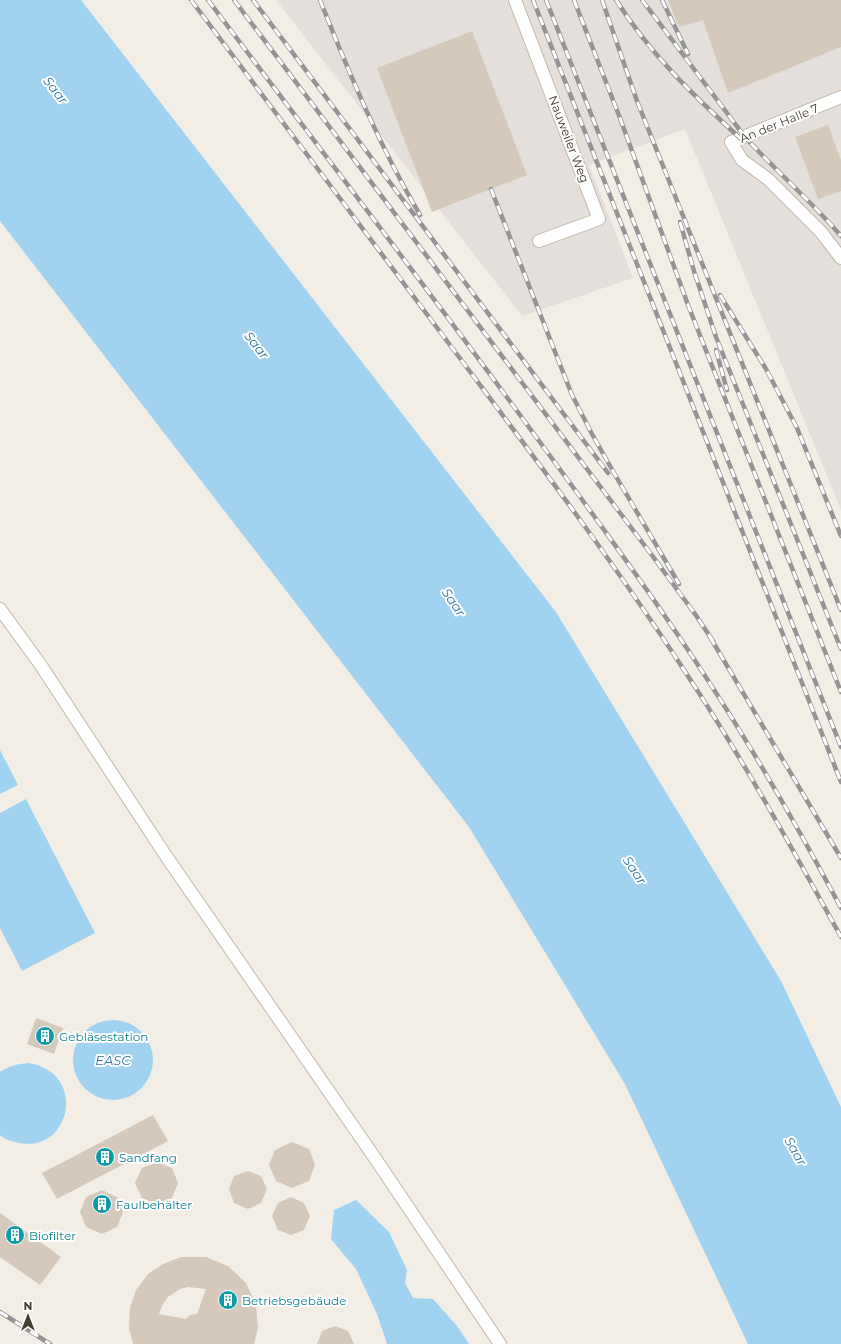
<svg xmlns="http://www.w3.org/2000/svg" width="841" height="1344" viewBox="0 0 841 1344" font-family="Montserrat,sans-serif">
  <style>
    .industrial { fill: #e4dfda }
    .water { fill: #a1d2ef }
    .building { fill: #d4c9ba; fill-rule: evenodd }
    .lines { fill: none; stroke-linecap: round; stroke-linejoin: round }
    .lane-casing { stroke: #c1b8aa; stroke-width: 14 }
    .lane { stroke: #fff; stroke-width: 12 }
    .rail-casing { stroke: #949494; stroke-width: 4.5 }
    .rail { stroke: #fff; stroke-width: 3; stroke-dasharray: 9; stroke-linecap: butt }
    .labels { text-anchor: middle; dominant-baseline: central; stroke-width: 4; stroke-linejoin: round; paint-order: stroke }
    .street-label { font-size: 12px; fill: #443e34; stroke: #fff }
    .culture-label { font-size: 12px; fill: #0d838f; stroke: #fff; text-anchor: start }
    .water-label { font-size: 13px; font-style: italic; fill: #2e79a7; stroke: #fff }
  </style>
  <rect width="100%" height="100%" fill="#f2eee5"/>
  <polygon class="industrial" points="276,0 841,0 841,510 685,129 589,165 633,278 522,316"/>
  <g class="water">
    <polygon points="0,0 81,0 556,612 781,981 841,1107 841,1344 748,1344 625,1084 469,827 0,221"/>
    <polygon points="0,750 18,785 0,794"/>
    <polygon points="26,799 95,933 22,971 0,928 0,813"/>
    <circle cx="113" cy="1060" r="40"/>
    <path d="M 28,1063 C 88,1072 71,1153 20,1143 C 12,1142 6,1140 0,1135 L 0,1072 C 9,1066 17,1064 28,1063 Z"/>
    <polygon points="356,1200 389,1232 407,1270 405,1283 413,1298 433,1299 457,1326 469,1344 387,1344 377,1314 356,1269 331,1239 334,1210"/>
  </g>
  <g class="building">
    <polygon points="668,0 841,0 841,47 728,93 703,20 679,27"/>
    <polygon points="472,31 527,175 432,212 377,68"/>
    <polygon points="828,125 841,160 841,191 818,199 795,137"/>
    <polygon points="36,1018 63,1028 54,1054 27,1044"/>
    <polygon points="153,1115 168,1141 57,1199 42,1173"/>
    <polygon points="292,1142 309,1149 315,1165 309,1181 292,1188 276,1181 269,1165 275,1150"/>
    <polygon points="157,1162 172,1168 178,1183 172,1198 157,1204 142,1198 135,1183 142,1168"/>
    <polygon points="248,1171 261,1176 267,1189 261,1203 248,1209 234,1203 229,1189 234,1176"/>
    <polygon points="102,1190 117,1197 123,1212 117,1227 102,1234 86,1227 80,1212 86,1197"/>
    <polygon points="291,1197 304,1203 310,1216 304,1230 291,1235 278,1230 272,1216 278,1203"/>
    <polygon points="0,1213 61,1257 40,1285 0,1257"/>
    <path d="M 181,1257 L 206,1257 L 228,1266 L 246,1283 L 256,1304 L 258,1328 L 254,1344 L 133,1344 L 129,1328 L 130,1308 L 136,1290 L 148,1274 L 163,1264 ZM 188,1287 L 206,1289 L 197,1314 L 190,1315 L 186,1319 L 159,1314 L 163,1304 L 168,1297 L 180,1289 Z"/>
    <polygon points="335,1326 348,1331 354,1344 317,1344 322,1331"/>
  </g>
  <g class="lines">
    <defs>
      <g id="lane">
        <polyline points="515,0 599,219 539,241"/>
        <polyline points="841,97 731,142 742,160 768,179 821,232 841,258"/>
        <polyline points="0,609 40,664 166,856 377,1161 500,1344"/>
      </g>
    </defs>
    <use href="#lane" class="lane-casing"/>
    <use href="#lane" class="lane"/>
    <defs>
      <g id="rail">
        <path d="M 191,0 C 279,118 368,235 456,353 C 534,457 613,561 684,670 C 741,756 791,846 841,937"/>
        <path d="M 208,0 C 307,132 408,263 506,396 C 570,483 634,569 694,659 C 747,739 796,823 841,908"/>
        <polyline points="234,0 654,558 695,614 713,641"/>
        <polyline points="253,0 608,473"/>
        <path d="M 320,0 C 349,73 380,147 420,215"/>
        <polyline points="533,0 841,782"/>
        <polyline points="546,0 841,747"/>
        <polyline points="574,0 620,118 688,305 841,692"/>
        <polyline points="602,0 637,101 841,610"/>
        <path d="M 616,0 C 651,55 693,95 741,139"/>
        <path d="M 642,0 L 745,137 C 776,171 811,201 841,236"/>
        <polyline points="662,0 688,54"/>
        <polyline points="491,189 572,395 592,434 614,473 679,584"/>
        <polyline points="680,222 696,278"/>
        <polyline points="695,274 716,337 841,649"/>
        <polyline points="720,295 766,369 797,428 841,536"/>
        <polyline points="716,350 727,390"/>
        <polyline points="710,637 841,858"/>
        <polyline points="0,1312 50,1344"/>
      </g>
    </defs>
    <use href="#rail" class="rail-casing"/>
    <use href="#rail" class="rail"/>
  </g>
  <defs>
    <symbol id="building-disc" viewBox="-11 -11 22 22"><circle r="9.5" fill="#0f9aa8" stroke="#fff"/><path d="M-4-6H4V6H1V3H-1V6H-4ZM-2.5-4.3h1.7v1.8h-1.7ZM.8-4.3h1.7v1.8H.8ZM-2.5-1h1.7V.8h-1.7ZM.8-1h1.7V.8H.8Z" fill="#fff"/></symbol>
  </defs>
  <g fill-rule="evenodd">
    <use href="#building-disc" x="34" y="1025" width="22" height="22"/>
    <use href="#building-disc" x="94" y="1146" width="22" height="22"/>
    <use href="#building-disc" x="91" y="1193" width="22" height="22"/>
    <use href="#building-disc" x="4" y="1224" width="22" height="22"/>
    <use href="#building-disc" x="217" y="1289" width="22" height="22"/>
  </g>
  <g class="labels">
    <g class="street-label">
      <text transform="translate(779 123) rotate(-22)">An der Halle 7</text>
      <text transform="translate(569 139) rotate(69)">Nauweiler Weg</text>
    </g>
    <g class="culture-label">
      <text x="59" y="1036">Gebläsestation</text>
      <text x="119" y="1157">Sandfang</text>
      <text x="116" y="1204">Faulbehälter</text>
      <text x="29" y="1235">Biofilter</text>
      <text x="242" y="1300">Betriebsgebäude</text>
    </g>
    <g class="water-label">
      <text transform="translate(56 90) rotate(52)">Saar</text>
      <text transform="translate(257 345) rotate(52)">Saar</text>
      <text transform="translate(454 602) rotate(56)">Saar</text>
      <text transform="translate(635 870) rotate(56)">Saar</text>
      <text x="113" y="1060">EASC</text>
      <text transform="translate(796 1151) rotate(60)">Saar</text>
    </g>
  </g>
  <g transform="translate(28 1316)" stroke="#ffffff" stroke-width="3" paint-order="stroke">
  <path d="M0-3L7 15L0 10L-7 15Z" fill="#443e34"/>
  <text y="-6" font-size="11" font-weight="bold" text-anchor="middle" fill="#443e34">N</text>
  </g>
</svg>
